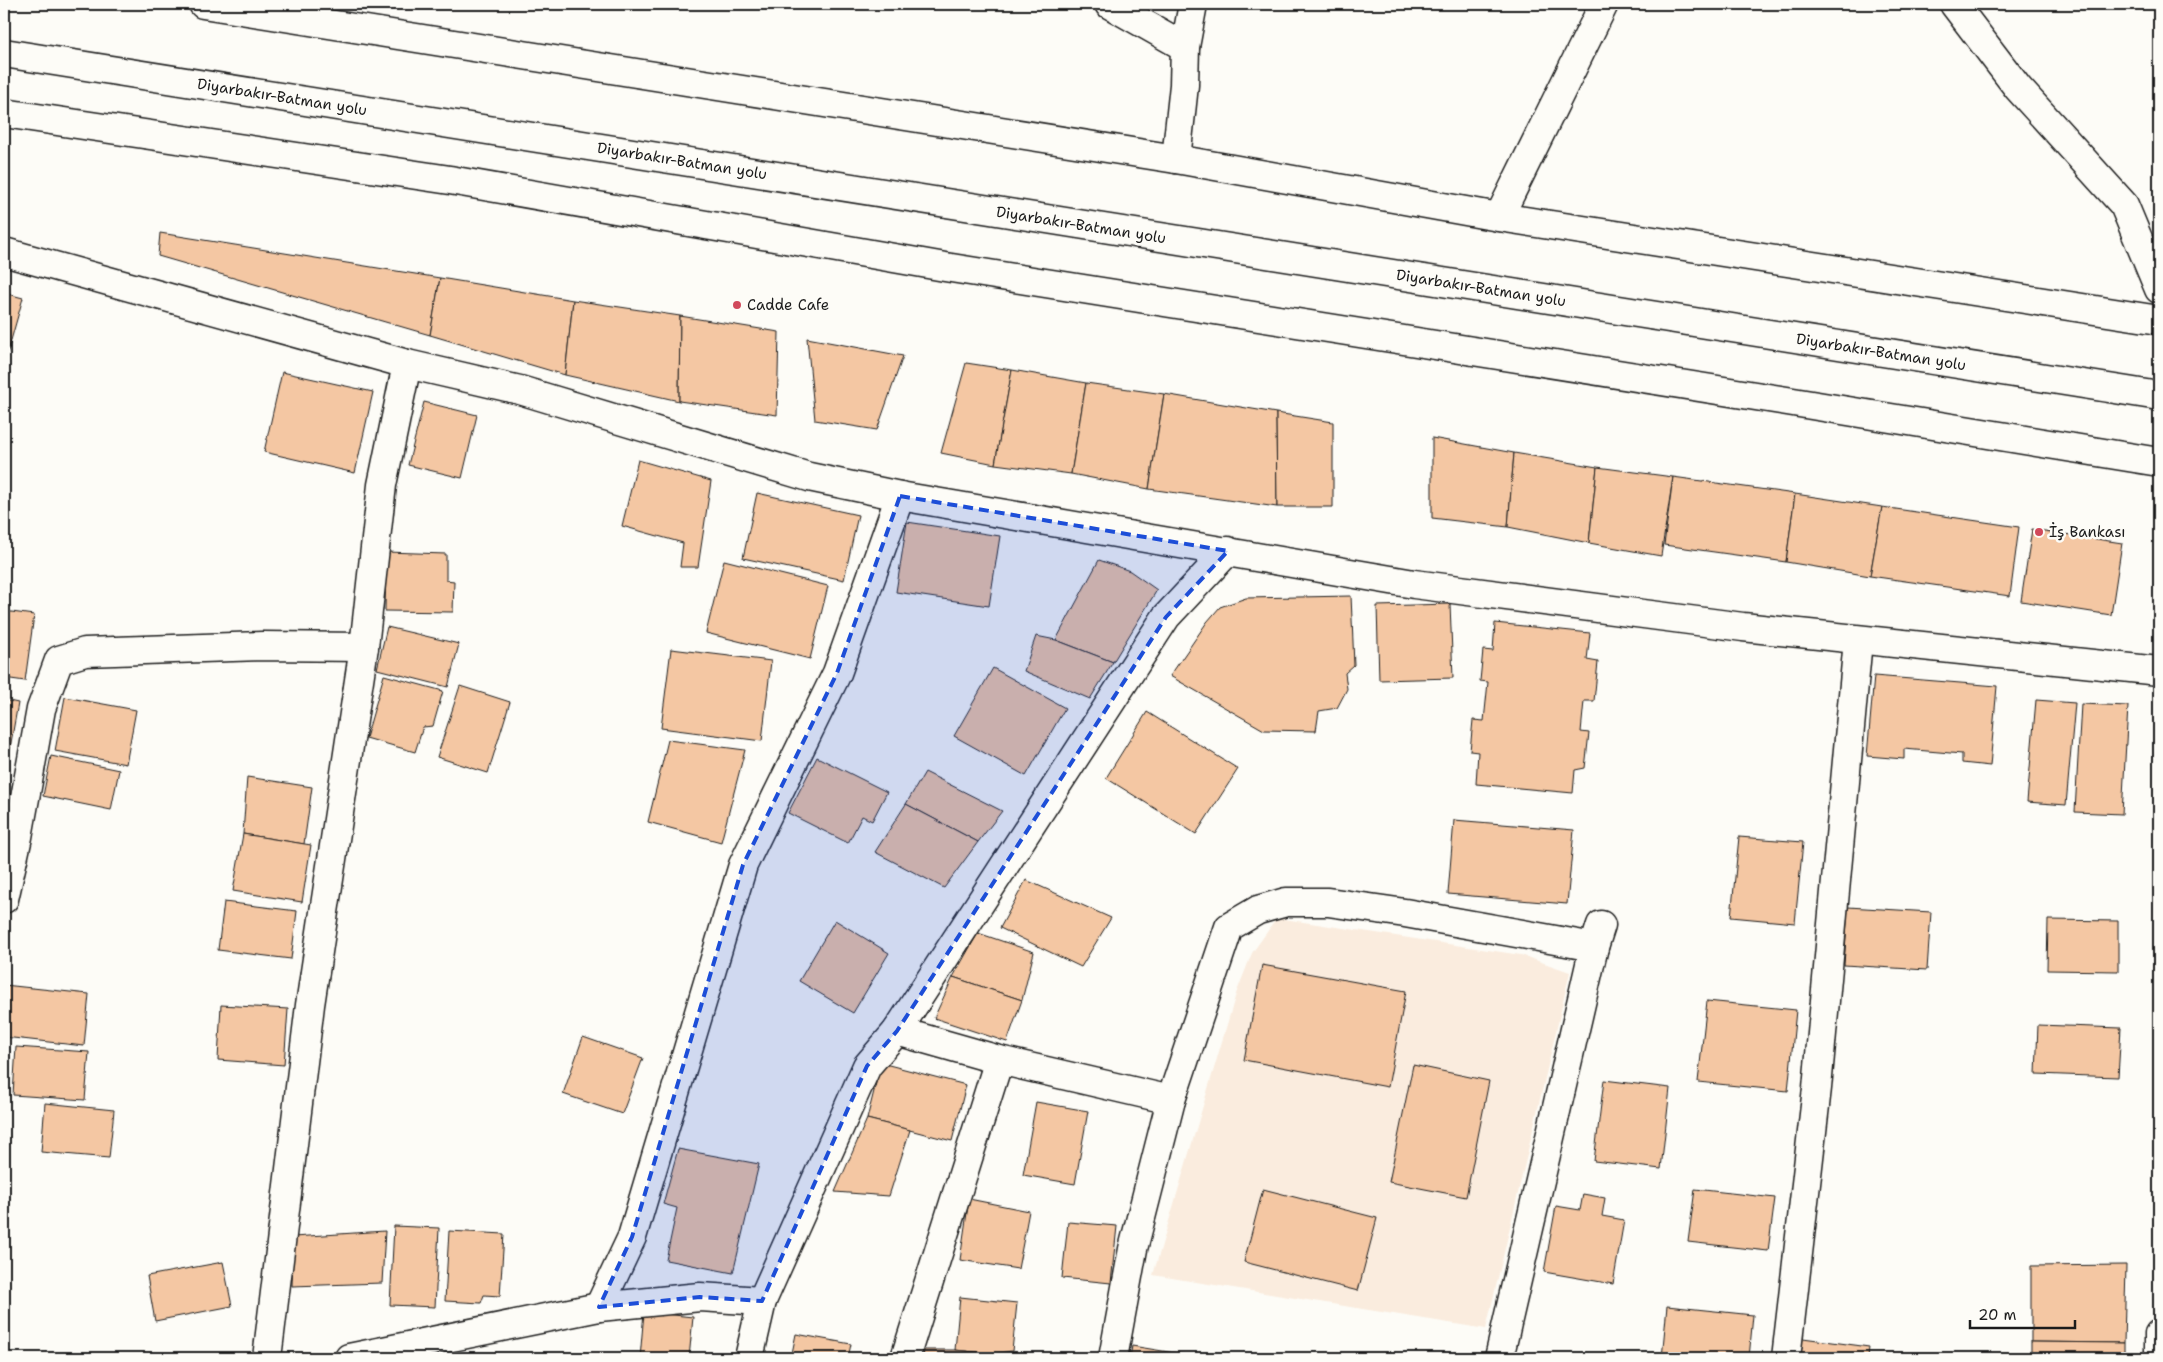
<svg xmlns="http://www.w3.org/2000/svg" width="2163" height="1362" viewBox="0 0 2163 1362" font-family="'Shantell Sans',sans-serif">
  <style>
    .built { fill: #faecde }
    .building { fill: #f4c7a3; stroke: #1c1c1c }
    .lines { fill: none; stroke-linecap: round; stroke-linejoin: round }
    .minor-casing { stroke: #1c1c1c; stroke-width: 31 }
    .highway-casing { stroke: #1c1c1c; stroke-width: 31 }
    .minor { stroke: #fdfcf7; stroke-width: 28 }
    .highway { stroke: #fdfcf7; stroke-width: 28 }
    .marked { fill: #1d4ed8; fill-opacity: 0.2; stroke: #1d4ed8; stroke-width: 4; stroke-dasharray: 10 6; stroke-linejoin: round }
    .poi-dot { fill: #d1495b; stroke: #fdfcf7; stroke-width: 2 }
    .labels { text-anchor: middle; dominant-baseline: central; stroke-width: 5; stroke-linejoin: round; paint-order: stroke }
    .street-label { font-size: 15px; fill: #1c1c1c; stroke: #fdfcf7 }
    .poi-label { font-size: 15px; fill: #1c1c1c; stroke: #fdfcf7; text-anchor: start }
  </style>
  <rect width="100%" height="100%" fill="#fdfcf7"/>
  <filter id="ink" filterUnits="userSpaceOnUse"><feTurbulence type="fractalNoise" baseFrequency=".02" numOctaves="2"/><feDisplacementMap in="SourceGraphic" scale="10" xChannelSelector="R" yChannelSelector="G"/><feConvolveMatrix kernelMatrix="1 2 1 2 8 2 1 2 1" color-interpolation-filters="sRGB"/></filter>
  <g filter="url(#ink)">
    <polygon class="built" points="1277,918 1521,955 1570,972 1486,1329 1153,1275 1236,994 1252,953"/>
    <g class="building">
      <polygon points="160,233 440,278 430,335 158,256"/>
      <polygon points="440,278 573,300 565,375 430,335"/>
      <polygon points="4,293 23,298 4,365"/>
      <polygon points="573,300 680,316 679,401 565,375"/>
      <polygon points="680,316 779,332 777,415 679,401"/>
      <polygon points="807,338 903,356 877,430 815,420"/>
      <polygon points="966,363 1012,370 995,464 941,453"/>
      <polygon points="1012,370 1086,383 1071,474 995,464"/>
      <polygon points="282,372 373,392 355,473 264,452"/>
      <polygon points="1086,383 1164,394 1149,489 1071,474"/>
      <polygon points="1164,394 1276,413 1277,507 1149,489"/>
      <polygon points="4,400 8,401 4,418"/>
      <polygon points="424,402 477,415 462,478 408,465"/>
      <polygon points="1276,413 1333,422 1333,507 1277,507"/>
      <polygon points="1432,438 1514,453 1508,527 1432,518"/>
      <polygon points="1514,453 1597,467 1589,543 1508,527"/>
      <polygon points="638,460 711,481 698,567 680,567 683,543 622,526"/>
      <polygon points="1597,467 1673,477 1661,556 1589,543"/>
      <polygon points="1673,477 1795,494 1786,562 1664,545"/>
      <polygon points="757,493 858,515 844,580 743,558"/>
      <polygon points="1795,494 1882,507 1870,576 1786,562"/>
      <polygon points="1882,507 2019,527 2010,596 1870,576"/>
      <polygon points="907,522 1000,536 989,606 896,592"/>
      <polygon points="2032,529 2122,543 2111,615 2021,601"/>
      <polygon points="386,552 446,554 446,580 454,581 453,612 385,611"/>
      <polygon points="724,560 828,586 810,659 706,633"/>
      <polygon points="1099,560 1130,571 1157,590 1113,662 1056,640"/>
      <polygon points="1351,596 1354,665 1345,673 1347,689 1337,708 1319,711 1316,731 1264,730 1170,676 1207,622 1220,607 1246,598"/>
      <polygon points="1450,604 1453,678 1379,680 1377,606"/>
      <polygon points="4,611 34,615 25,681 4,678"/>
      <polygon points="1495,623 1590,633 1587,660 1598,662 1594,701 1584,701 1581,732 1589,733 1585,768 1575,770 1573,793 1476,784 1478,752 1470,751 1473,720 1484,721 1488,682 1480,681 1483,650 1493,651"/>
      <polygon points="387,627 459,644 448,687 377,669"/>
      <polygon points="1036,636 1056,640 1113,662 1090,699 1024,671"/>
      <polygon points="671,649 771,661 762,741 661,728"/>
      <polygon points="993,668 1065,708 1026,776 954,736"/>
      <polygon points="384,675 443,691 433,726 423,727 415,752 366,738"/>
      <polygon points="1874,676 1997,686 1990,766 1962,763 1962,754 1904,749 1904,759 1867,756"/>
      <polygon points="460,686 510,702 488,773 437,757"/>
      <polygon points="65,697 136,710 126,764 55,751"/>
      <polygon points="4,700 18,703 6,771 4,771"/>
      <polygon points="2036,700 2075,703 2066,805 2027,802"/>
      <polygon points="2081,704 2128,706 2122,814 2075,812"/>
      <polygon points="1147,712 1238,769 1196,834 1106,778"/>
      <polygon points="668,740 745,750 721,842 648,822"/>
      <polygon points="51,756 119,770 111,810 43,796"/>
      <polygon points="817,757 887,792 872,821 862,816 848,843 788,813"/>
      <polygon points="925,772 1002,811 978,842 906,804"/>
      <polygon points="247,777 312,787 304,844 243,834"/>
      <polygon points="906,804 978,842 944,888 875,852"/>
      <polygon points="1454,820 1574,830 1567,904 1448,894"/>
      <polygon points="243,834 311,845 302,902 233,891"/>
      <polygon points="1739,837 1803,842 1795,923 1731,917"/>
      <polygon points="1026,880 1111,918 1081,967 1000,928"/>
      <polygon points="224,902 297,911 291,959 218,950"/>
      <polygon points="1848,907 1931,912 1927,970 1844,965"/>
      <polygon points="835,920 889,953 853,1013 799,981"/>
      <polygon points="2048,920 2118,921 2118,971 2047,970"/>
      <polygon points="978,933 1034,952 1022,1000 953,977"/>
      <polygon points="1262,965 1406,991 1388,1087 1244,1060"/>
      <polygon points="953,977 1022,1000 1007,1042 934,1018"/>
      <polygon points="4,985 89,994 84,1046 4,1037"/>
      <polygon points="1707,1001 1796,1010 1788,1091 1698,1082"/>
      <polygon points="221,1005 288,1009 284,1065 218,1060"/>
      <polygon points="2038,1025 2121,1028 2118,1077 2036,1074"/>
      <polygon points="583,1037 643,1058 622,1114 563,1094"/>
      <polygon points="16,1047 89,1052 85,1100 13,1095"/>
      <polygon points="881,1063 966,1085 952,1141 867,1119"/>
      <polygon points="1413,1065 1489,1081 1466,1197 1389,1182"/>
      <polygon points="1604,1080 1670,1088 1661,1169 1594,1161"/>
      <polygon points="1036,1102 1088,1111 1075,1184 1023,1175"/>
      <polygon points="45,1103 114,1110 109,1158 41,1152"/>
      <polygon points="867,1119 910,1130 889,1196 835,1192"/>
      <polygon points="678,1149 759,1164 733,1273 666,1260 677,1208 663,1204"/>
      <polygon points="1263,1189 1377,1218 1358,1291 1244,1262"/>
      <polygon points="1695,1189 1775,1198 1768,1251 1688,1242"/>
      <polygon points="1583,1194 1605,1198 1602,1216 1624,1220 1613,1284 1544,1272 1556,1206 1580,1210"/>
      <polygon points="969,1199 1029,1211 1018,1269 960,1260"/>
      <polygon points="1068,1222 1117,1226 1111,1283 1062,1278"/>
      <polygon points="394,1226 439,1228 435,1307 390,1305"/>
      <polygon points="385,1231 382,1283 292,1286 293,1237"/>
      <polygon points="449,1231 504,1234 500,1296 484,1295 481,1303 445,1301"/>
      <polygon points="223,1262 232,1306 155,1321 147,1276"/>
      <polygon points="2126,1265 2124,1343 2031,1342 2031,1266"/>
      <polygon points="960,1297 1017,1303 1012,1351 993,1354 955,1350"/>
      <polygon points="1667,1306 1753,1315 1749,1358 1662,1358"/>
      <polygon points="644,1312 693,1317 689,1358 640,1358"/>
      <polygon points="796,1334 851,1344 848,1358 791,1358"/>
      <polygon points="1803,1338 1869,1347 1868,1358 1800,1358"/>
      <polygon points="2031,1342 2124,1343 2124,1358 2031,1358"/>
      <polygon points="1132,1346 1199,1357 1130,1358"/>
      <polygon points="924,1350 955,1350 993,1354 992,1358 923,1358"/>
    </g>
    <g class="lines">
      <defs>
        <g id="minor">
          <polyline points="1109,4 1185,47 1184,85 1176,159"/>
          <polyline points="1954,4 2018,88 2124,205 2159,289"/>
          <polyline points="1185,47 1193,4"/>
          <polyline points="4,113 450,180 945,267 1787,401 2159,462"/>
          <polyline points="1499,217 1604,4"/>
          <polyline points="4,252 407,364 520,390 809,477 900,496 1414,584 1743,627 2159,671"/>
          <polyline points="4,899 18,837 41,709 59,660 85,652 262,646 364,647"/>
          <polyline points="897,1031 999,1060 1171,1100"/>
          <polyline points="599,1307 632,1237 743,865 837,673 900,496"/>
          <polyline points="267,1358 310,1005 364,647 382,485 407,364"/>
          <polyline points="349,1358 599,1307 700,1297 762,1301"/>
          <polyline points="749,1358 762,1301 867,1066 897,1031 1166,617 1228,551"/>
          <polyline points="905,1358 999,1060"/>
          <polyline points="1113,1358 1133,1249 1171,1100 1229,927 1258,910 1286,902 1328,902 1405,913 1594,947"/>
          <polyline points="1499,1358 1594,947 1601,925"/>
          <polyline points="1786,1358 1817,1088 1858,640"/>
          <polyline points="2159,1358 2159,1334"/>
        </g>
        <g id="highway">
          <polyline points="203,4 1176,159 1499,217 2159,320"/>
          <polyline points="4,53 2159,396"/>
        </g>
      </defs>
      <use href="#minor" class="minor-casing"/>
      <use href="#highway" class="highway-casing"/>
      <use href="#minor" class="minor"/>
      <use href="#highway" class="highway"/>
    </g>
  </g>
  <path class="marked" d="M 900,496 L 1228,551 L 1166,617 L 897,1031 L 867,1066 L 762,1301 L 700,1297 L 599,1307 L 632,1237 L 743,865 L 837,673 Z"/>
  <g class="poi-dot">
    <circle cx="737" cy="305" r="5"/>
    <circle cx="2039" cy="532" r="5"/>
  </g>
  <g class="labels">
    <g class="street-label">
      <text transform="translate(282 97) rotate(9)">Diyarbakır-Batman yolu</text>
      <text transform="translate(682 161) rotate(9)">Diyarbakır-Batman yolu</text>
      <text transform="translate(1081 225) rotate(9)">Diyarbakır-Batman yolu</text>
      <text transform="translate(1481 288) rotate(9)">Diyarbakır-Batman yolu</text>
      <text transform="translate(1881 352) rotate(9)">Diyarbakır-Batman yolu</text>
    </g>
    <g class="poi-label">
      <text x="747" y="305">Cadde Cafe</text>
      <text x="2049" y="532">İş Bankası</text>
    </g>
  </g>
  <rect width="2163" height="1362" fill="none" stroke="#fdfcf7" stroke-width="20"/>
  <rect x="10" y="10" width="2143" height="1342" fill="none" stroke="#1c1c1c" stroke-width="2" filter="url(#ink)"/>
  <path d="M1970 1320v8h105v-8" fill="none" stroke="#1c1c1c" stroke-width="2.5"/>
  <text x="1978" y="1320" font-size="15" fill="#1c1c1c" stroke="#fdfcf7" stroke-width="4" paint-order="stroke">20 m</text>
</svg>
